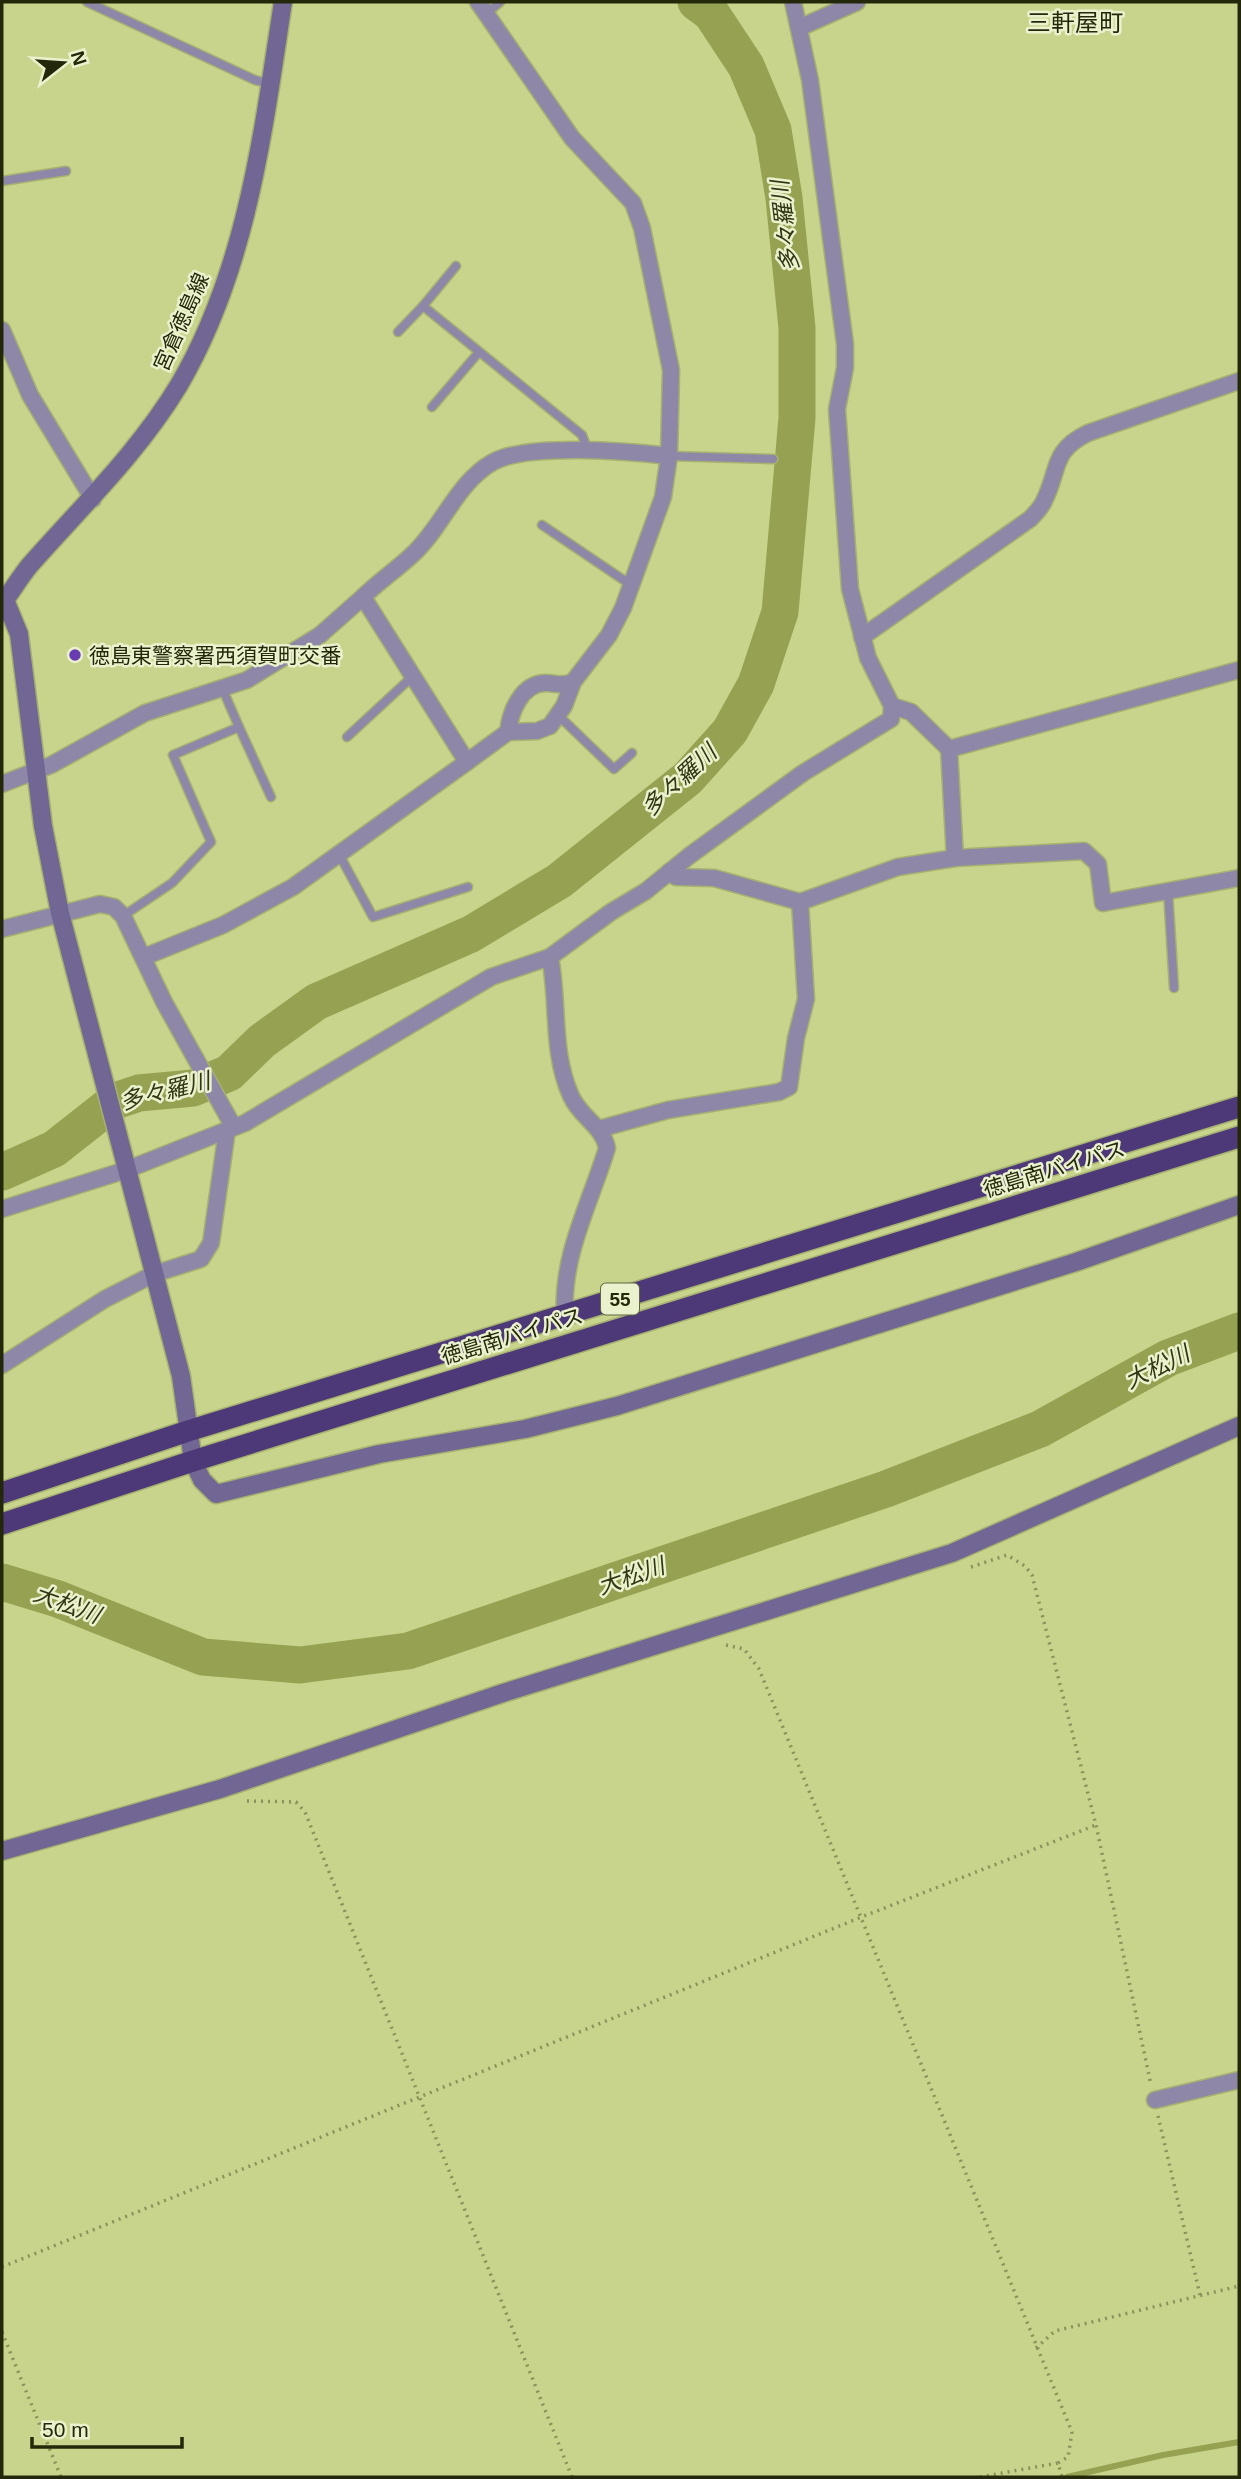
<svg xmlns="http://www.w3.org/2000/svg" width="1241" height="2479" viewBox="0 0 1241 2479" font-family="Arial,'Noto Sans JP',sans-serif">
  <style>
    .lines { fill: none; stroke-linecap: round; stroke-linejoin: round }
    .stream { stroke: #96a252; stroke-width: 6 }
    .river { stroke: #96a252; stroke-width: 37 }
    .lane-casing { stroke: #a7b271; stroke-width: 11 }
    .street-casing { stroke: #a7b271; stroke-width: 19 }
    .secondary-casing { stroke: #a7b271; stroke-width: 21 }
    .highway-casing { stroke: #a7b271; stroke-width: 24 }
    .path { stroke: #89925a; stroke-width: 3.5; stroke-dasharray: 2 5; stroke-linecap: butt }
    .lane { stroke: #8f87a7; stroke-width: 8 }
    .street { stroke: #8f87a7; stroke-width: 16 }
    .secondary { stroke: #726694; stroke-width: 18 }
    .highway { stroke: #4d3878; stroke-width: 21 }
    .poi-dot { fill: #6a3cb4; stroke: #eaf1cd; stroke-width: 2.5 }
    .labels { text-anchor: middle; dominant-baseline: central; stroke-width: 5; stroke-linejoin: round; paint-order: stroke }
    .shield { fill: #eaf1cd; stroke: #5f6444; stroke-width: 2 }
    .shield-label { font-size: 19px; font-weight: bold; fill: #24280a }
    .street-label { font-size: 21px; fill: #24280a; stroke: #eaf1cd }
    .poi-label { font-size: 21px; fill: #24280a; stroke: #eaf1cd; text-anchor: start }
    .water-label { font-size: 23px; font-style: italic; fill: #313613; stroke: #eaf1cd }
    .quarter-label { font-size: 24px; fill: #24280a; stroke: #eaf1cd }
  </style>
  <rect width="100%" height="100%" fill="#c8d48b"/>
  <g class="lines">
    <polyline class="stream" points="1067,2477 1163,2455 1239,2442"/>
    <g class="river">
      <polyline points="2,1172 54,1149 115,1101 139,1093 193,1088 229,1073 262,1041 316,1002 471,934 559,881 688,778 730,731 756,684 780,612 797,418 797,328 784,198 773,130 746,66 711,13 696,2"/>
      <polyline points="2,1582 58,1599 203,1657 300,1665 408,1651 886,1489 1040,1429 1168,1358 1239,1331"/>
    </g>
    <defs>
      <g id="lane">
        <polyline points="87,2 255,80 271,84"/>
        <polyline points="486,14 500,2"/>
        <polyline points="2,181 66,171"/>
        <polyline points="456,266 423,306 582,435 588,451"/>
        <polyline points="398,332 423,306"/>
        <polyline points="432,407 479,352"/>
        <polyline points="669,456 773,459"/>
        <polyline points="542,525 631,585"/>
        <polyline points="559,716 614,769 632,753"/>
        <polyline points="239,727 271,797"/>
        <polyline points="347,737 413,676"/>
        <polyline points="340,856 373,917 468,887"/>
        <polyline points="1168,891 1174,988"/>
        <polyline points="123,916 172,883 211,842 173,755 239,727 223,690"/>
      </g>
      <g id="street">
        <polyline points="478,2 572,138 633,203 642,228 671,370 669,456 663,497 623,608 609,635 573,682 564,706 550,726 537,731 508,732"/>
        <polyline points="799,28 857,2"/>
        <polyline points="2,330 30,395 93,499"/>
        <path d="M 363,597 C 378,582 396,570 412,555 C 442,528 457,482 493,462 C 528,443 628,451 669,456"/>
        <path d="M 862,637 L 1030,519 C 1035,514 1041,508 1044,501 C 1060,469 1051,451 1088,433 L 1239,381"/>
        <polyline points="892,706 911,712 949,749 1239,670"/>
        <polyline points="949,749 955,858"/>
        <path d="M 467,762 L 508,732 C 510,713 521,683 546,683 C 556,683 563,687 573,682"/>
        <polyline points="2,784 51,765 145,713 247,680 320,635 363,597 467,762 293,887 223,925 144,957"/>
        <polyline points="669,872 676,877 714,878 800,902 898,867 955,858 1084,851 1098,864 1103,903 1239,878"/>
        <polyline points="2,929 100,904 114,907 123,916 164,1002 233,1126"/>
        <path d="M 550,957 C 559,1003 551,1052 571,1096 C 580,1117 603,1126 607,1148 C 590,1204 561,1256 565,1316"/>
        <polyline points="599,1129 668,1110 779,1092 789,1087 796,1038 806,999 800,902"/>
        <polyline points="2,1209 126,1170 245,1123 491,977 550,957 611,912 646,891 689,856 803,773 891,719 892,706 868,658 850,589 837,409 845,368 845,344 810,80 793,2"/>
        <polyline points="2,1365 105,1299 154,1274 201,1259 211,1243 227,1130"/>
        <polyline points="1155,2100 1239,2080"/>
      </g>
      <g id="secondary">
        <polyline points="5,600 19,634 43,826 60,913 181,1376 193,1461 202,1480 216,1494 379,1454 525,1429 617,1406 1076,1262 1239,1205"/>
        <path d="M 2,604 C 12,591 20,577 30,565 C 82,506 138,453 179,385 C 247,269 263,132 283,2"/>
        <polyline points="2,1851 220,1789 503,1693 952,1553 1239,1426"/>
      </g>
      <g id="highway">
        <polyline points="2,1493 188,1431 1239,1107"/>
        <polyline points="2,1524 193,1461 1239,1137"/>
      </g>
    </defs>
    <use href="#lane" class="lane-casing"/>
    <use href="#street" class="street-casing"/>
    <use href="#secondary" class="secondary-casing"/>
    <use href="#highway" class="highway-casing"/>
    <g class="path">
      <polyline points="971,1567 1007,1555 1025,1566 1032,1575 1096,1825 1151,2085"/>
      <polyline points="726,1645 744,1649 759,1669 1072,2432 1068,2457 1058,2463"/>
      <polyline points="247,1801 296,1802 305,1812 572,2477"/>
      <polyline points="1158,2116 1200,2295"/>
      <polyline points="2,2267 859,1918 1096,1825"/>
      <polyline points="2,2332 61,2477"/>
      <polyline points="1036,2348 1055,2331 1239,2286"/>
      <polyline points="980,2477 1058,2463 1062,2477"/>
    </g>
    <use href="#lane" class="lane"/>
    <use href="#street" class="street"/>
    <use href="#secondary" class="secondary"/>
    <use href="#highway" class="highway"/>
  </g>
  <circle class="poi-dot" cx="75" cy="655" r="7"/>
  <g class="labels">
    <rect class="shield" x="601" y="1283.5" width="38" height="31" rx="5"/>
    <g class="shield-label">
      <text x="620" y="1299">55</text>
    </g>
    <g class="street-label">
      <text transform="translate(181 322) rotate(-66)">宮倉徳島線</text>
      <text transform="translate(1054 1169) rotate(-17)">徳島南バイパス</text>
      <text transform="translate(512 1336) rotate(-17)">徳島南バイパス</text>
    </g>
    <g class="poi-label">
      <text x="89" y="655">徳島東警察署西須賀町交番</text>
    </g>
    <g class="water-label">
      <text transform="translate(785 226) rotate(-97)">多々羅川</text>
      <text transform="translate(679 780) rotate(-43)">多々羅川</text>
      <text transform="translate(165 1091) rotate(-14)">多々羅川</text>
      <text transform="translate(1157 1367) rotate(-26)">大松川</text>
      <text transform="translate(631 1576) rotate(-19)">大松川</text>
      <text transform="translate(67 1604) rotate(20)">大松川</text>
    </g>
    <g class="quarter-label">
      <text x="1075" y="22">三軒屋町</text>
    </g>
  </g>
  <rect width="1241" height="2479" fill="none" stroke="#24280a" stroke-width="7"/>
  <g transform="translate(63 63) rotate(73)" stroke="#eaf1cd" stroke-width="5" paint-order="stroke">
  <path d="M0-5L12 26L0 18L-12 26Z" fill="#24280a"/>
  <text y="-10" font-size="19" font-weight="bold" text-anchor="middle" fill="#24280a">N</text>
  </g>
  <path d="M32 2437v10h150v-10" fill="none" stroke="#24280a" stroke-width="3.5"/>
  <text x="42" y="2437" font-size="21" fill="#24280a" stroke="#eaf1cd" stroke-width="5" paint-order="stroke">50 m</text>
</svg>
